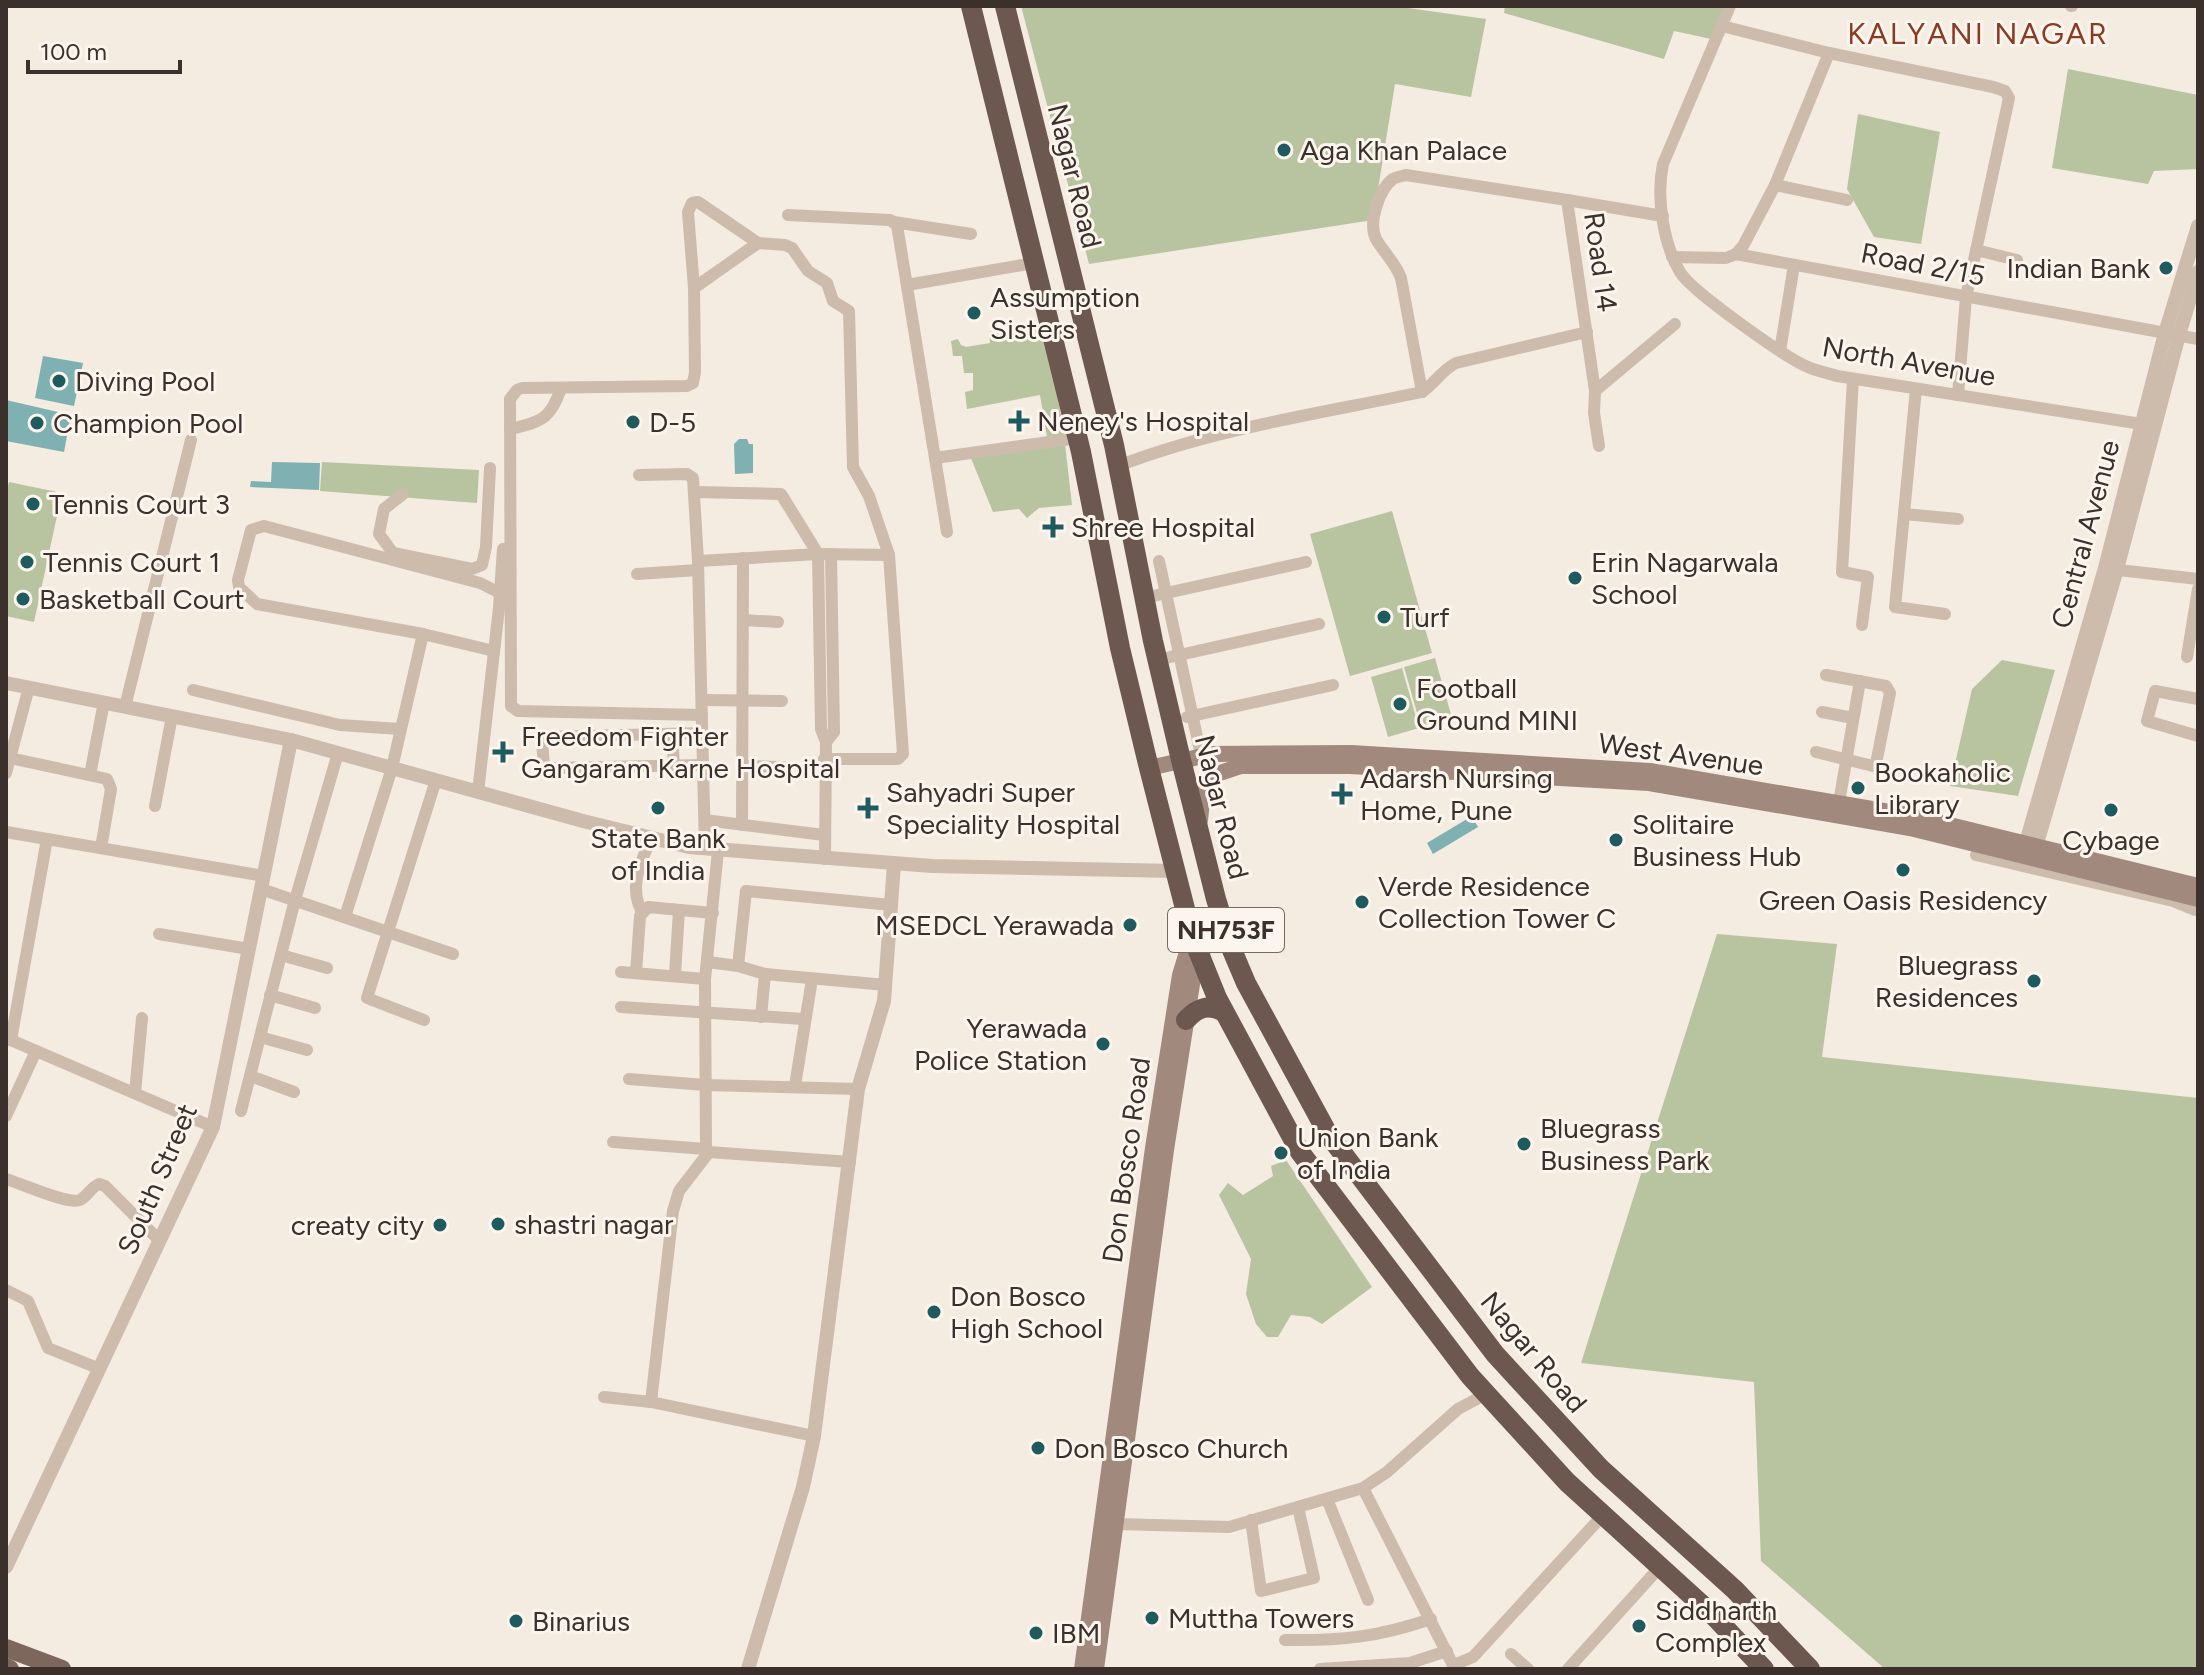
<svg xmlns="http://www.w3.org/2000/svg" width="2204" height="1675" viewBox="0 0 2204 1675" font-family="Figtree,sans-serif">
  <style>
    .green { fill: #b8c4a0 }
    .water { fill: #7fb0b2 }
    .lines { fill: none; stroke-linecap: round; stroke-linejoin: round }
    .minor { stroke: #cdbbac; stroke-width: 12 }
    .tertiary { stroke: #cdbbac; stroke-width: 14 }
    .secondary { stroke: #a18a7d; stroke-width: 16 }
    .primary { stroke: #7d675c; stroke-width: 18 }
    .trunk { stroke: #6c584f; stroke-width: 20 }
    .poi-dot { fill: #1f5a5e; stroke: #fbf5ee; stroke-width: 3 }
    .labels { text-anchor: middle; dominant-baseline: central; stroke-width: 6; stroke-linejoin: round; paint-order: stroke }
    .shield { fill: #fbf5ee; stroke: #756b66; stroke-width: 2 }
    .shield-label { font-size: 26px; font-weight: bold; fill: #3b302b }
    .poi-label { font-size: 28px; fill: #3b302b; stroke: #fbf5ee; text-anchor: start }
    .street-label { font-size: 28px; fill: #3b302b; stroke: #fbf5ee }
    .neighbourhood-label { font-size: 30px; letter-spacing: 2px; fill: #8c3b22; stroke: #fbf5ee }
  </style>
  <rect width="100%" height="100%" fill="#f4ebe1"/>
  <g class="green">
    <polygon points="1021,6 1394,6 1486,19 1471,97 1395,84 1373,220 1089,264"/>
    <polygon points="1505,6 1724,6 1711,39 1674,31 1664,59 1504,13"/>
    <polygon points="2068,69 2198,95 2198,169 2154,171 2148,184 2052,168"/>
    <polygon points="1858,114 1940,132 1921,244 1874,237 1847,189"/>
    <polygon points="1026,323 1045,332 1065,436 1047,437 1040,395 967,409 965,392 973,390 973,373 964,373 962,356 953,356 951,341 958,339 961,345 966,347 990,343 989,332"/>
    <polygon points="1065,444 1072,505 1039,508 1027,518 1019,509 993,512 970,456"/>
    <polygon points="322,462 479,470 477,503 320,491"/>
    <polygon points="9,482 62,493 34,622 6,616 6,496"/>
    <polygon points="1392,511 1432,653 1350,676 1310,534"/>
    <polygon points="1435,658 1452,718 1421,727 1404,667"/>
    <polygon points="2002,660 2055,670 2018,796 1950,786 1972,689"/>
    <polygon points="1402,668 1419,728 1388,737 1371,677"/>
    <polygon points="1717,934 1837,944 1822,1057 2198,1098 2198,1669 1885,1669 1761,1561 1754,1382 1581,1363"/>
    <polygon points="1286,1160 1372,1287 1322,1324 1310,1317 1291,1315 1278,1337 1267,1337 1256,1324 1246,1294 1251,1259 1219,1195 1228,1183 1243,1195 1273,1176 1271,1166"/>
  </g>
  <g class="water">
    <polygon points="43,356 83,363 74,406 35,398"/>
    <polygon points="6,400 71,415 64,452 6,441"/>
    <polygon points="739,439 747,439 749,444 753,444 753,473 735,474 734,444"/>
    <polygon points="272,462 320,463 319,490 250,487 251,481 271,482"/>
    <polygon points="1472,816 1478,827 1433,854 1427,843"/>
  </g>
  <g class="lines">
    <g class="minor">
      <path d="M 1730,6 L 1663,164 C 1656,197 1663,243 1680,272 C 1691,291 1786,358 1808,367 C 1817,371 1828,373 1837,376 L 2148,425"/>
      <polyline points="2071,6 2072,6"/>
      <polyline points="1722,26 1829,53 1993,87 2005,91 2009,98 1966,297 1958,395"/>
      <polyline points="1775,185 1847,200"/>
      <polyline points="788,215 890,220 897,225 947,532"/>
      <polyline points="894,222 971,234"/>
      <polyline points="1976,250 2017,260"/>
      <polyline points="1736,254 1743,246 1775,185 1829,53"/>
      <polyline points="1672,257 1726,258 1736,254 2198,339"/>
      <polyline points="907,285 1034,263"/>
      <polyline points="694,288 758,243"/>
      <polyline points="1780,351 1794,265"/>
      <polyline points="1853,379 1842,572 1868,577 1862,625"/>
      <polyline points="1916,389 1895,607 1945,614"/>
      <polyline points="1595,391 1675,324"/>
      <path d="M 1422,392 L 1401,278 C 1395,262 1384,253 1376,239 C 1368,223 1379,189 1393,179 C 1396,177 1403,176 1406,175 L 1567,200"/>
      <path d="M 510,429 C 541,422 551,419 561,388"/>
      <polyline points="1599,446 1594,413 1595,391 1567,200 1663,216"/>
      <polyline points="935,458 1078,438"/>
      <path d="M 1118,466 C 1213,429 1322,413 1422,392 C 1435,383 1442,370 1456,363 L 1587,332"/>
      <polyline points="639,475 687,474 693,478 698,561 705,849"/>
      <polyline points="694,492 781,494 818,554 821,729 826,742 825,859"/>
      <polyline points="403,494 384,509 379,534 393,553 472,569 482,565 486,547 490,468"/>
      <polyline points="1904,514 1958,519"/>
      <polyline points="698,561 818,554 889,555"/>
      <polyline points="1159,561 1201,755"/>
      <polyline points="2110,569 2198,579"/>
      <polyline points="637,574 698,570"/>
      <polyline points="1144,598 1306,562"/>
      <polyline points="743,620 778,622"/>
      <polyline points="494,651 423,634 257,604 239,587 238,580 251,530 264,526 480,583 500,593"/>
      <polyline points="2187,657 2198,589"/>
      <polyline points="1157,660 1319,624"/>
      <polyline points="193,690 340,725 400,729"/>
      <polyline points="2198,699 2155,691 2147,721 2198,736"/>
      <polyline points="702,700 782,701"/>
      <polyline points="125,707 191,440"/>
      <polyline points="1822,712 1853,718"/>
      <polyline points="702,715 518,711 511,706 510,399 517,390 522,388 687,386 693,383 695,372 694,288 688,212 692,203 698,202 758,243 785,245 792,248 808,271 827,283 833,301 849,311 853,467 869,496 889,555 903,754 898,759 824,759"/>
      <polyline points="1187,717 1333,685"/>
      <polyline points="703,733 546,737 542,741 544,766 549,768 704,765"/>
      <polyline points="672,734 674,766"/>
      <polyline points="826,742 834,732 831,554"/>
      <polyline points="1816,752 1873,766 1876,764 1890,693 1886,686 1826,675"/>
      <polyline points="10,758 107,779 111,789 101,848"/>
      <polyline points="744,766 783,767"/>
      <polyline points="6,773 29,687"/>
      <polyline points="90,775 104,702"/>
      <polyline points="478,792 499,608 503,549"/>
      <polyline points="155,806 172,716"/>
      <polyline points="1838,808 1860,681"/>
      <polyline points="705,820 824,835"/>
      <polyline points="742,825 743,558"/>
      <polyline points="6,832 264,876"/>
      <polyline points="718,851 705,979 706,1149 709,1152 850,1162"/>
      <polyline points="1976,855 2173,901 2195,910"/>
      <polyline points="261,889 453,954"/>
      <path d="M 642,912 C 628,887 641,862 651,838"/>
      <polyline points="345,917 392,768 423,634"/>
      <polyline points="159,934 249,949"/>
      <polyline points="281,955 327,968"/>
      <polyline points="708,962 738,966 765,974 886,985"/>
      <polyline points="738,966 746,891 891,905"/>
      <polyline points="621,972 705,979"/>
      <polyline points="636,973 640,916 648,907 713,913"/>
      <polyline points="675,975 679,910"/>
      <polyline points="270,995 315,1008"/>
      <polyline points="621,1007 804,1019"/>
      <polyline points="761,1017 765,974"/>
      <polyline points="424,1020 367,998 436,780"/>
      <polyline points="260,1037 307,1050"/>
      <polyline points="6,1038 213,1127"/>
      <polyline points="11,1040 47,839"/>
      <polyline points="250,1076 294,1092"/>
      <polyline points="629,1079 705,1085 858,1089"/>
      <polyline points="795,1086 812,979"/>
      <polyline points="135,1093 142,1018"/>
      <polyline points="241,1111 295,900 338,753"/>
      <polyline points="6,1116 36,1051"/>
      <polyline points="613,1142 706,1149"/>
      <path d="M 6,1179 C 20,1183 68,1205 80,1200 C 88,1196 91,1187 99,1184 L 105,1186 L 160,1241"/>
      <polyline points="6,1290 28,1301 48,1348 100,1369"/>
      <polyline points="604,1397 651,1402 814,1436"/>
      <polyline points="651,1402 673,1211 679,1191 709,1152"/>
      <polyline points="1363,1488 1455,1669"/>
      <polyline points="1327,1499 1368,1600"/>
      <polyline points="1251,1520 1261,1591 1314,1578 1298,1507"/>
      <polyline points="1115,1524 1229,1527 1363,1488 1387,1472 1458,1409 1486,1394"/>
      <path d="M 1285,1640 C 1341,1641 1378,1637 1431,1619"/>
      <polyline points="1511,1654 1528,1669"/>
      <polyline points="1454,1665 1473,1657 1602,1516"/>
      <polyline points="1320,1669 1410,1663 1447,1651"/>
      <polyline points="1568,1669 1659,1568"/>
    </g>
    <g class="tertiary">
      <polyline points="6,683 291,740 583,821 689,847 932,866 1175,871"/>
      <polyline points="2023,853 2105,568 2165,333 2198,226"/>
      <polyline points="2033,857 2117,569 2179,335 2198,272"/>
      <polyline points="6,1567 213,1127 291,740"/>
      <polyline points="748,1669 803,1487 814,1436 858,1089 884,1001 894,864"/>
    </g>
    <g class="secondary">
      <polyline points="1149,768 1212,754 1351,753 1650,771 1913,816 2198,886"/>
      <polyline points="1200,820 1203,793 1209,782 1217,774 1241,766 1350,766 1649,783 1910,828 2198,899"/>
      <polyline points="1082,1669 1153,1148 1180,975 1192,936 1208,917 1220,911"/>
      <path d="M 1096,1669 L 1166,1150 L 1193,978 C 1199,957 1205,938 1225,927"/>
    </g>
    <g class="primary">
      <polyline points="6,1648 62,1669"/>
      <polyline points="6,1667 10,1669"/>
    </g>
    <g class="trunk">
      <polyline points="971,6 1081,452 1120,648 1149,768 1192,936 1217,998 1300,1152 1470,1376 1567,1482 1712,1614 1764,1669"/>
      <polyline points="1005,6 1114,445 1153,641 1181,760 1216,899 1232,950 1246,983 1328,1134 1495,1354 1601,1469 1735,1590 1810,1669"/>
      <path d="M 1186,1020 C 1198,1007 1208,1004 1224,1012"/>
    </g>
  </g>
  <g class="poi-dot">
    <circle cx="1284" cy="150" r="8"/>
    <circle cx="2166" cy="268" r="8"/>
    <circle cx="974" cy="313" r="8"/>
    <circle cx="59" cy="381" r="8"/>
    <path d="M1015 409h8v8h8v8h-8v8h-8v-8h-8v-8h8z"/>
    <circle cx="633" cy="422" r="8"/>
    <circle cx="37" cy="423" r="8"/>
    <circle cx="33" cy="504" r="8"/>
    <path d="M1049 515h8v8h8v8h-8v8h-8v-8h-8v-8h8z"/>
    <circle cx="27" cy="562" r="8"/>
    <circle cx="1575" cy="578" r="8"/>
    <circle cx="23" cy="599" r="8"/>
    <circle cx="1384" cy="617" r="8"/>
    <circle cx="1400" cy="704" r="8"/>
    <path d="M499 740h8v8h8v8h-8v8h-8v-8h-8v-8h8z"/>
    <circle cx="1858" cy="788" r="8"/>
    <path d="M1338 782h8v8h8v8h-8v8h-8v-8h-8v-8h8z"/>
    <circle cx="658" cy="808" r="8"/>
    <path d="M864 796h8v8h8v8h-8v8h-8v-8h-8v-8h8z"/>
    <circle cx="2111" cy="810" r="8"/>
    <circle cx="1616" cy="840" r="8"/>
    <circle cx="1903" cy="870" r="8"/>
    <circle cx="1362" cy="902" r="8"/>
    <circle cx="1130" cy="925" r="8"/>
    <circle cx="2034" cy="981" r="8"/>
    <circle cx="1103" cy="1044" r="8"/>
    <circle cx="1524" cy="1144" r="8"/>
    <circle cx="1281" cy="1153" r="8"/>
    <circle cx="498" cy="1224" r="8"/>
    <circle cx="440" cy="1225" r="8"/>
    <circle cx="934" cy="1312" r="8"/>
    <circle cx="1038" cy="1448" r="8"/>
    <circle cx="1152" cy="1618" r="8"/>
    <circle cx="516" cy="1621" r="8"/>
    <circle cx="1639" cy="1626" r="8"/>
    <circle cx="1036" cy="1633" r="8"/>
  </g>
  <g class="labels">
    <rect class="shield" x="1168" y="908" width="116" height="44" rx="6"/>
    <g class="shield-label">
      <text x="1226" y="930">NH753F</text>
    </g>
    <g class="poi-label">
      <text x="1300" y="150">Aga Khan Palace</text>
      <text x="2150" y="268" text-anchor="end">Indian Bank</text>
      <text x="990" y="297">Assumption<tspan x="990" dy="32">Sisters</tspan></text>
      <text x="75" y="381">Diving Pool</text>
      <text x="1037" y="421">Neney's Hospital</text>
      <text x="649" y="422">D-5</text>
      <text x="53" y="423">Champion Pool</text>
      <text x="49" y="504">Tennis Court 3</text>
      <text x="1071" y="527">Shree Hospital</text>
      <text x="43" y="562">Tennis Court 1</text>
      <text x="1591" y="562">Erin Nagarwala<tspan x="1591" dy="32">School</tspan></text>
      <text x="39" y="599">Basketball Court</text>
      <text x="1400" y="617">Turf</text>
      <text x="1416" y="688">Football<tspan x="1416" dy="32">Ground MINI</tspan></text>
      <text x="521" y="736">Freedom Fighter<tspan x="521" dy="32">Gangaram Karne Hospital</tspan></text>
      <text x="1874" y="772">Bookaholic<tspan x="1874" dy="32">Library</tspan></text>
      <text x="1360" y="778">Adarsh Nursing<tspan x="1360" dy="32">Home, Pune</tspan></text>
      <text x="886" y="792">Sahyadri Super<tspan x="886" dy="32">Speciality Hospital</tspan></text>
      <text x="1632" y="824">Solitaire<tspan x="1632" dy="32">Business Hub</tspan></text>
      <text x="658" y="838" text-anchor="middle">State Bank<tspan x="658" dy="32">of India</tspan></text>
      <text x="2111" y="840" text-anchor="middle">Cybage</text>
      <text x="1378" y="886">Verde Residence<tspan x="1378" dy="32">Collection Tower C</tspan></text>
      <text x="1903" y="900" text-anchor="middle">Green Oasis Residency</text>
      <text x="1114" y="925" text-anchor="end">MSEDCL Yerawada</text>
      <text x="2018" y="965" text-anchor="end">Bluegrass<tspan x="2018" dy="32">Residences</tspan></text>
      <text x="1087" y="1028" text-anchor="end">Yerawada<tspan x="1087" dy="32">Police Station</tspan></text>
      <text x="1540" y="1128">Bluegrass<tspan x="1540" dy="32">Business Park</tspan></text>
      <text x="1297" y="1137">Union Bank<tspan x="1297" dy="32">of India</tspan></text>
      <text x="514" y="1224">shastri nagar</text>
      <text x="424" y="1225" text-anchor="end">creaty city</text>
      <text x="950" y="1296">Don Bosco<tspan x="950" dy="32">High School</tspan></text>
      <text x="1054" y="1448">Don Bosco Church</text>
      <text x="1655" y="1610">Siddharth<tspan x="1655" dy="32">Complex</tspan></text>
      <text x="1168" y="1618">Muttha Towers</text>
      <text x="532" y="1621">Binarius</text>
      <text x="1052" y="1633">IBM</text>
    </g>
    <g class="street-label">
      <text transform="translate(1075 176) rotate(76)">Nagar Road</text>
      <text transform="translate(1601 262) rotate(82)">Road 14</text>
      <text transform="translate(1923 264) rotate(11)">Road 2/15</text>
      <text transform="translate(1909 361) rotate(10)">North Avenue</text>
      <text transform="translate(2085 534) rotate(-75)">Central Avenue</text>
      <text transform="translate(1681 754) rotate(8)">West Avenue</text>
      <text transform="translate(1222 807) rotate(76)">Nagar Road</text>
      <text transform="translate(1126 1160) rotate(-82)">Don Bosco Road</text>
      <text transform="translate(157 1179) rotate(-67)">South Street</text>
      <text transform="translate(1534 1352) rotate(50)">Nagar Road</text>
    </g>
    <g class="neighbourhood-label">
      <text x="1978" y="33">KALYANI NAGAR</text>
    </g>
  </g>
  <rect width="2204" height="1675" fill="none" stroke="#3b302b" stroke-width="16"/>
  <path d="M28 60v12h152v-12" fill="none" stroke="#3b302b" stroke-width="4"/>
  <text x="40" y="60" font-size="24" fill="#3b302b" stroke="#fbf5ee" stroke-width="6" paint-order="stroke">100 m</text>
</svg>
